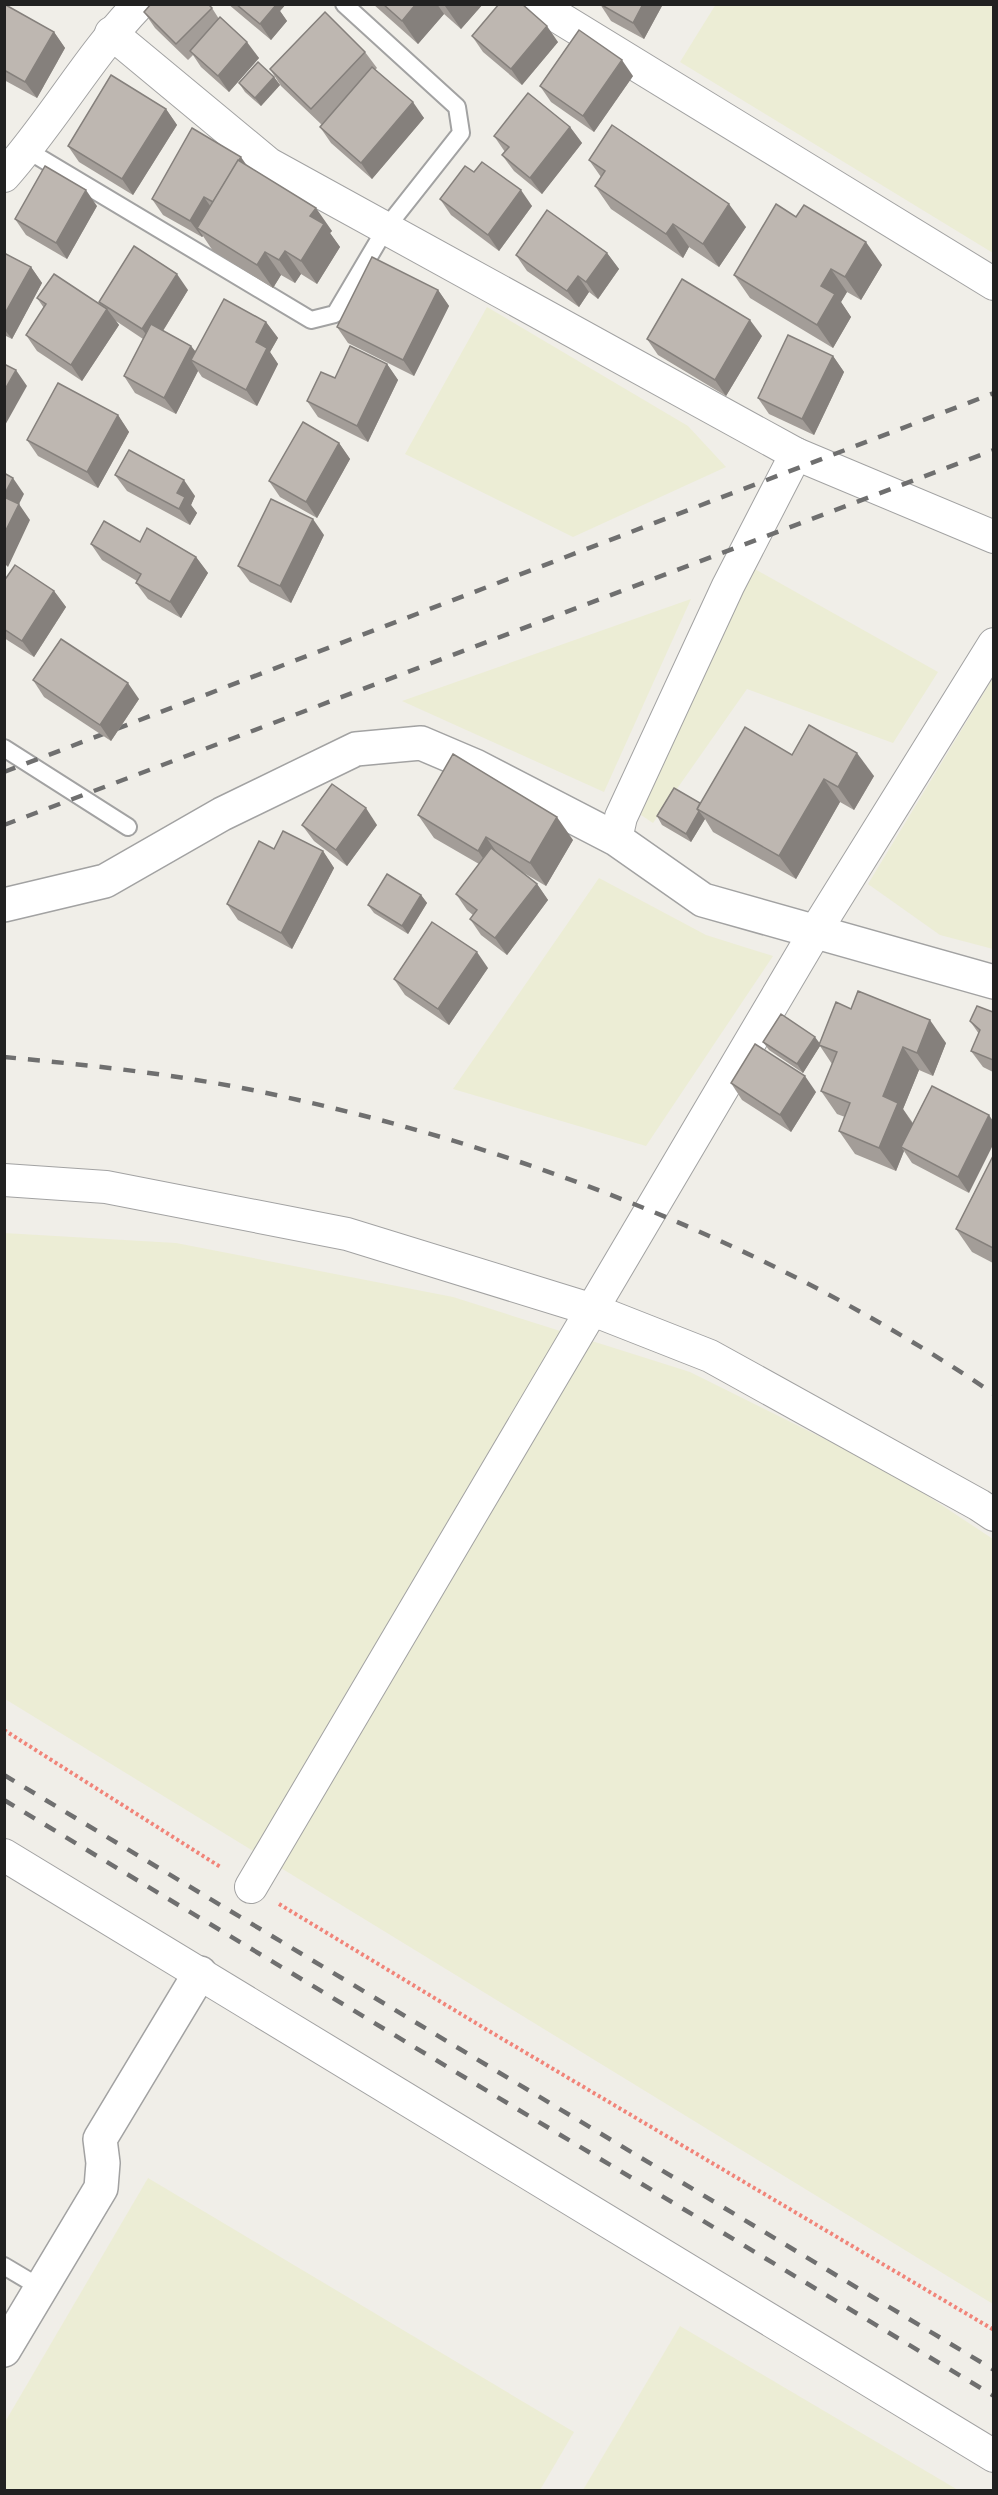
<svg xmlns="http://www.w3.org/2000/svg" width="998" height="2495" viewBox="0 0 998 2495" font-family="Rubik,sans-serif">
  <style>
    .farmland { fill: #ecedd5 }
    .lines { fill: none; stroke-linecap: round; stroke-linejoin: round }
    .service-casing { stroke: #a2a2a2; stroke-width: 20 }
    .minor-casing { stroke: #a2a2a2; stroke-width: 34 }
    .tertiary-casing { stroke: #a2a2a2; stroke-width: 36 }
    .path { stroke: #f18479; stroke-width: 4; stroke-dasharray: 3 3; stroke-linecap: butt }
    .service { stroke: #fff; stroke-width: 16 }
    .minor { stroke: #fff; stroke-width: 32 }
    .tertiary { stroke: #fff; stroke-width: 33 }
    .rail { stroke: #6f6f6f; stroke-width: 4.5; stroke-dasharray: 12 12; stroke-linecap: butt }
    .wall { fill: #a39d98 }
    .shaded-wall { fill: #85807c }
    .building { fill: #beb7b1; stroke: #85807c; stroke-width: 1.5 }
  </style>
  <rect width="100%" height="100%" fill="#f0eee8"/>
  <g class="farmland">
    <polygon points="716,4 993,5 993,253 680,62"/>
    <polygon points="487,307 688,426 726,467 573,537 405,454"/>
    <polygon points="746,564 938,672 893,743 747,689 653,823 629,807"/>
    <polygon points="691,599 604,792 402,701"/>
    <polygon points="993,678 994,949 993,949 940,935 868,884"/>
    <polygon points="599,878 706,935 773,956 646,1146 453,1089"/>
    <polygon points="4,1233 176,1243 453,1297 690,1372 893,1473 993,1539 993,2304 5,1699"/>
    <polygon points="148,2178 574,2432 540,2490 5,2490 5,2422"/>
    <polygon points="680,2326 958,2490 583,2490"/>
  </g>
  <g class="lines">
    <defs>
      <g id="service">
        <polyline points="27,150 311,320 335,314 386,228 461,133 457,107 344,4"/>
        <polyline points="4,748 128,827"/>
        <polyline points="4,2266 41,2288"/>
      </g>
      <g id="minor">
        <polyline points="537,4 994,284"/>
        <polyline points="111,33 269,164 796,454 728,586 621,817 616,839"/>
        <path d="M 4,176 C 53,121 88,57 139,4"/>
        <polyline points="796,454 994,537"/>
        <polyline points="4,1180 106,1187 347,1234 593,1310 710,1356 979,1505 994,1515"/>
        <polyline points="4,1855 994,2456"/>
        <polyline points="251,1887 815,932 994,644"/>
      </g>
      <g id="tertiary">
        <polyline points="4,905 105,881 222,814 356,749 421,743 475,766 616,839 703,900 994,982"/>
        <polyline points="4,2350 101,2188 103,2163 100,2139 200,1973"/>
      </g>
    </defs>
    <use href="#service" class="service-casing"/>
    <use href="#minor" class="minor-casing"/>
    <use href="#tertiary" class="tertiary-casing"/>
    <g class="path">
      <polyline points="4,1730 222,1868"/>
      <polyline points="279,1904 484,2028 994,2330"/>
    </g>
    <use href="#service" class="service"/>
    <use href="#minor" class="minor"/>
    <use href="#tertiary" class="tertiary"/>
    <g class="rail">
      <polyline points="4,772 994,393"/>
      <polyline points="4,825 994,450"/>
      <path d="M 4,1057 C 89,1065 174,1074 257,1091 C 518,1145 772,1244 994,1394"/>
      <polyline points="4,1775 994,2370"/>
      <polyline points="4,1800 994,2396"/>
    </g>
  </g>
  <g class="wall">
    <polygon points="4,4 54,32 65,48 37,98 4,80"/>
    <polygon points="228,4 286,4 280,11 287,21 271,40"/>
    <polygon points="373,4 483,4 461,29 444,14 418,44"/>
    <polygon points="600,4 663,4 644,39 611,21"/>
    <polygon points="212,8 219,19 259,58 229,92 201,67 193,55 188,60 155,28 144,12"/>
    <polygon points="472,36 558,42 522,85 483,52"/>
    <polygon points="365,52 377,68 375,70 424,118 372,179 331,143 320,127 322,125 281,86 270,69"/>
    <polygon points="633,76 594,132 551,102 540,86"/>
    <polygon points="274,77 280,85 261,106 245,92 239,83"/>
    <polygon points="166,109 177,125 133,195 79,162 68,146"/>
    <polygon points="570,127 582,143 542,194 514,171 502,155 505,152 494,136"/>
    <polygon points="589,160 746,227 719,267 689,247 683,258 611,209 595,186 601,177"/>
    <polygon points="248,167 332,231 330,233 340,247 317,284 301,274 295,283 281,275 273,288 213,251 203,236 202,237 163,215 152,199"/>
    <polygon points="474,172 532,206 499,251 451,215 440,199"/>
    <polygon points="97,206 67,259 26,235 15,219"/>
    <polygon points="796,217 882,265 861,300 847,292 841,302 851,317 833,348 750,298 734,275"/>
    <polygon points="4,253 31,267 42,283 12,339 4,335"/>
    <polygon points="607,253 619,269 598,299 589,292 579,307 527,271 516,255"/>
    <polygon points="188,290 163,331 191,346 196,352 266,322 278,338 270,352 278,364 257,406 202,377 198,371 176,414 135,393 124,376 143,339 116,321 119,325 82,381 37,351 26,335 44,308 37,298 101,305 99,302"/>
    <polygon points="438,290 449,306 414,376 348,343 337,327"/>
    <polygon points="762,336 726,396 658,355 647,339"/>
    <polygon points="833,356 844,372 814,435 769,414 758,398"/>
    <polygon points="387,364 398,380 368,442 318,417 307,401 335,378"/>
    <polygon points="118,415 129,432 98,488 38,456 27,440"/>
    <polygon points="339,443 350,459 317,518 280,497 269,481"/>
    <polygon points="115,475 195,496 191,505 197,513 190,525 127,491"/>
    <polygon points="324,535 291,603 250,582 238,566"/>
    <polygon points="140,542 196,557 208,573 181,618 148,599 136,583 137,581 102,560 91,544"/>
    <polygon points="4,581 54,591 66,607 34,657 4,638"/>
    <polygon points="33,680 139,699 111,741 44,697"/>
    <polygon points="792,755 874,776 854,810 840,802 796,879 713,832 705,819 691,842 662,825 657,816 700,803"/>
    <polygon points="418,815 573,840 546,886 517,869 537,884 548,900 507,955 481,935 470,919 473,915 467,910 456,894 479,864 434,838"/>
    <polygon points="302,825 377,825 347,866 314,841"/>
    <polygon points="274,849 323,851 334,868 292,949 238,920 227,904"/>
    <polygon points="421,895 427,903 408,934 374,913 368,905"/>
    <polygon points="488,968 449,1025 405,995 394,979"/>
    <polygon points="851,1009 946,1043 933,1076 919,1070 903,1109 913,1123 932,1086 969,1193 912,1163 904,1151 896,1171 855,1154 839,1131 845,1117 837,1114 821,1091 832,1064 820,1046 803,1073 769,1050 763,1042 819,1043"/>
    <polygon points="993,1012 993,1072 983,1067 971,1051 979,1034 970,1021"/>
    <polygon points="731,1083 816,1092 791,1132 742,1100"/>
    <polygon points="993,1156 993,1263 972,1252 956,1229"/>
  </g>
  <g class="shaded-wall">
    <polygon points="272,4 286,4 280,11 287,21 271,40 260,24"/>
    <polygon points="416,4 437,4 444,14 418,44 402,21"/>
    <polygon points="447,4 483,4 461,29 445,6"/>
    <polygon points="643,4 663,4 644,39 633,23"/>
    <polygon points="547,26 558,42 522,85 511,69"/>
    <polygon points="54,32 65,48 37,98 25,82"/>
    <polygon points="247,42 259,58 229,92 218,76"/>
    <polygon points="622,60 633,76 594,132 583,116"/>
    <polygon points="274,77 280,85 261,106 255,98"/>
    <polygon points="413,102 424,118 372,179 361,163"/>
    <polygon points="166,109 177,125 133,195 122,179"/>
    <polygon points="570,127 582,143 542,194 530,178"/>
    <polygon points="241,157 252,173 214,203"/>
    <polygon points="86,190 97,206 67,259 56,243"/>
    <polygon points="521,190 532,206 499,251 488,235"/>
    <polygon points="204,197 215,213 197,228 203,236 202,237 190,221"/>
    <polygon points="729,204 746,227 719,267 703,244"/>
    <polygon points="316,208 332,231 330,233 340,247 317,284 301,261 310,216"/>
    <polygon points="673,224 689,247 683,258 666,234"/>
    <polygon points="866,242 882,265 861,300 845,277"/>
    <polygon points="285,251 301,274 295,283 279,260"/>
    <polygon points="265,252 281,275 273,288 257,265"/>
    <polygon points="607,253 619,269 598,299 586,282"/>
    <polygon points="31,267 42,283 12,339 4,329 4,315"/>
    <polygon points="831,269 847,292 841,302 851,317 833,348 817,325 821,286"/>
    <polygon points="177,274 188,290 154,345 142,329"/>
    <polygon points="578,276 589,292 579,307 567,291"/>
    <polygon points="438,290 449,306 414,376 403,360"/>
    <polygon points="107,309 119,325 82,381 71,365"/>
    <polygon points="750,320 762,336 726,396 715,380"/>
    <polygon points="266,322 278,338 270,352 278,364 257,406 246,390 256,342"/>
    <polygon points="191,346 203,362 191,360 198,371 176,414 164,398"/>
    <polygon points="833,356 844,372 814,435 802,419"/>
    <polygon points="387,364 398,380 368,442 357,426"/>
    <polygon points="16,370 27,386 4,427 4,391"/>
    <polygon points="118,415 129,432 98,488 87,472"/>
    <polygon points="339,443 350,459 317,518 306,502"/>
    <polygon points="13,478 24,494 19,504 30,520 8,567 4,563 4,495"/>
    <polygon points="184,480 195,496 191,505 197,513 190,525 179,509 177,493"/>
    <polygon points="313,519 324,535 291,603 280,586"/>
    <polygon points="196,557 208,573 181,618 170,602"/>
    <polygon points="54,591 66,607 34,657 22,641"/>
    <polygon points="128,683 139,699 111,741 100,725"/>
    <polygon points="857,753 874,776 854,810 838,787"/>
    <polygon points="824,779 840,802 796,879 779,856"/>
    <polygon points="366,808 377,825 347,866 336,850"/>
    <polygon points="699,811 705,819 691,842 686,834"/>
    <polygon points="557,817 573,840 546,886 530,863"/>
    <polygon points="486,837 502,860 494,874 478,851"/>
    <polygon points="323,851 334,868 292,949 281,933"/>
    <polygon points="537,884 548,900 507,955 495,938"/>
    <polygon points="421,895 427,903 408,934 402,926"/>
    <polygon points="477,952 488,968 449,1025 438,1009"/>
    <polygon points="930,1020 946,1043 933,1076 917,1053"/>
    <polygon points="815,1037 821,1045 819,1045 820,1046 803,1073 797,1064"/>
    <polygon points="903,1047 919,1070 903,1109 914,1126 901,1147 904,1151 896,1171 879,1148 883,1096"/>
    <polygon points="805,1076 816,1092 791,1132 780,1115"/>
    <polygon points="989,1115 993,1121 993,1145 969,1193 958,1177"/>
  </g>
  <g class="building">
    <polygon points="4,4 54,32 25,82 4,70"/>
    <polygon points="151,4 208,4 212,8 176,44 144,12"/>
    <polygon points="236,4 276,4 276,5 260,24"/>
    <polygon points="383,4 416,4 402,21"/>
    <polygon points="499,4 522,4 547,26 511,69 472,36"/>
    <polygon points="600,4 643,4 633,23"/>
    <polygon points="325,12 365,52 311,109 270,69"/>
    <polygon points="220,17 247,42 218,76 190,51"/>
    <polygon points="579,30 622,60 583,116 540,86"/>
    <polygon points="258,62 274,77 255,98 239,83"/>
    <polygon points="372,67 413,102 361,163 320,127"/>
    <polygon points="111,75 166,109 122,179 68,146"/>
    <polygon points="528,93 570,127 530,178 502,155 509,147 494,136"/>
    <polygon points="612,125 729,204 703,244 673,224 666,234 595,186 605,171 589,160"/>
    <polygon points="192,128 241,157 213,202 204,197 190,221 152,199"/>
    <polygon points="238,160 316,208 310,216 324,224 301,261 285,251 279,260 265,252 257,265 197,228"/>
    <polygon points="482,162 521,190 488,235 440,199 465,166 474,172"/>
    <polygon points="45,166 86,190 56,243 15,219"/>
    <polygon points="776,204 796,217 804,205 866,242 845,277 831,269 821,286 835,294 817,325 734,275"/>
    <polygon points="547,210 607,253 586,282 578,276 567,291 516,255"/>
    <polygon points="134,246 177,274 142,329 99,302"/>
    <polygon points="4,253 31,267 4,315"/>
    <polygon points="372,257 438,290 403,360 337,327"/>
    <polygon points="54,274 107,309 71,365 26,335 46,304 37,298"/>
    <polygon points="682,279 750,320 715,380 647,339"/>
    <polygon points="224,299 266,322 256,342 267,348 246,390 191,360"/>
    <polygon points="151,324 191,346 164,398 124,376"/>
    <polygon points="788,335 833,356 802,419 758,398"/>
    <polygon points="350,346 387,364 357,426 307,401 321,372 335,378"/>
    <polygon points="4,364 16,370 4,391"/>
    <polygon points="58,383 118,415 87,472 27,440"/>
    <polygon points="303,422 339,443 306,502 269,481"/>
    <polygon points="129,450 184,480 177,493 185,497 179,509 115,475"/>
    <polygon points="4,473 13,478 4,495"/>
    <polygon points="4,497 19,504 4,534"/>
    <polygon points="271,499 313,519 280,586 238,566"/>
    <polygon points="104,521 140,542 147,528 196,557 170,602 136,583 141,574 91,544"/>
    <polygon points="15,565 54,591 22,641 4,629 4,581"/>
    <polygon points="61,639 128,683 100,725 33,680"/>
    <polygon points="809,725 857,753 838,787 824,779 779,856 697,809 745,727 792,755"/>
    <polygon points="453,754 557,817 530,863 486,837 478,851 418,815"/>
    <polygon points="332,784 366,808 336,850 302,825"/>
    <polygon points="674,788 700,803 697,809 699,811 686,834 657,816"/>
    <polygon points="283,831 323,851 281,933 227,904 259,841 274,849"/>
    <polygon points="491,848 537,884 495,938 470,919 477,910 456,894"/>
    <polygon points="387,874 421,895 402,926 368,905"/>
    <polygon points="432,922 477,952 438,1009 394,979"/>
    <polygon points="858,991 930,1020 917,1053 903,1047 883,1096 898,1103 879,1148 839,1131 850,1103 821,1091 837,1052 819,1045 836,1002 851,1009"/>
    <polygon points="977,1006 993,1012 993,1060 971,1051 980,1030 970,1021"/>
    <polygon points="781,1014 815,1037 797,1064 763,1042"/>
    <polygon points="755,1044 805,1076 780,1115 731,1083"/>
    <polygon points="932,1086 989,1115 958,1177 901,1147"/>
    <polygon points="993,1156 993,1248 956,1229"/>
  </g>
  <rect width="998" height="2495" fill="none" stroke="#212121" stroke-width="12"/>
</svg>
